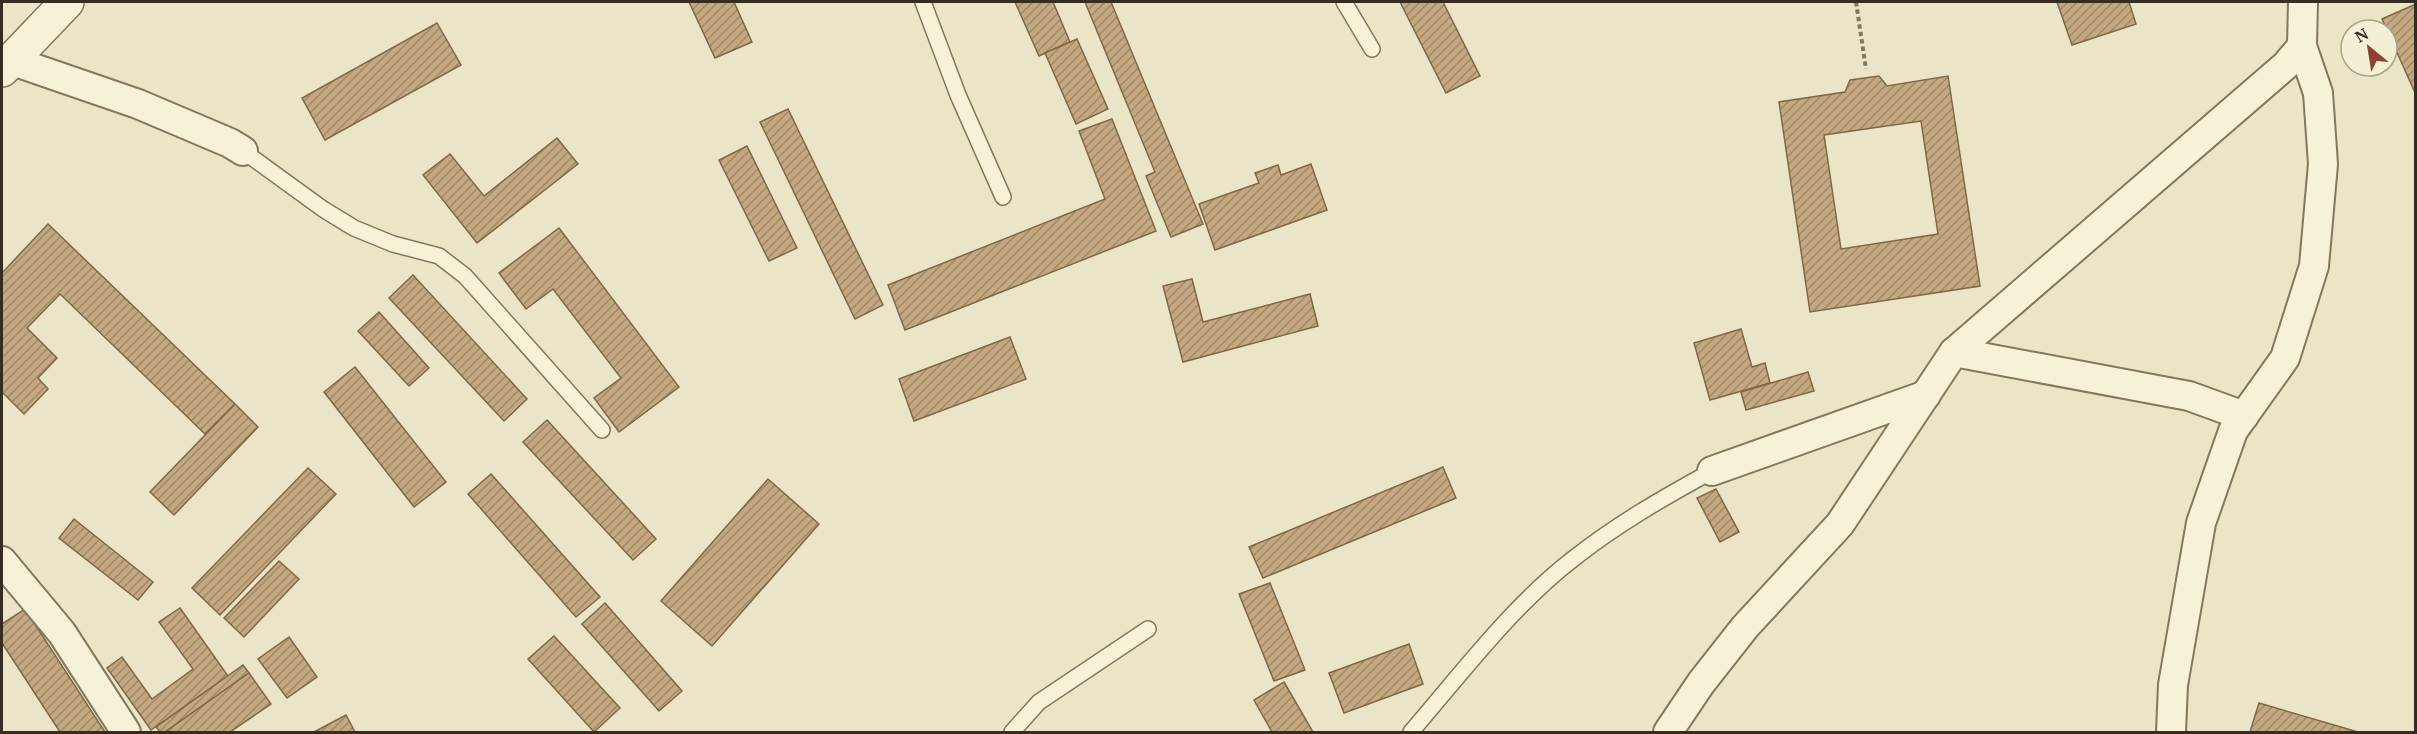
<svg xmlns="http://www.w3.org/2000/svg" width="2417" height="734" viewBox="0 0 2417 734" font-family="'PT Serif',serif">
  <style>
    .building { fill: url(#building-hatch); stroke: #806746; stroke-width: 1.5; fill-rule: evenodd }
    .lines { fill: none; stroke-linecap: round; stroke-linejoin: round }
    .service-casing { stroke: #83785d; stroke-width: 18 }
    .minor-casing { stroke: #83785d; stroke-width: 32 }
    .tertiary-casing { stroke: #83785d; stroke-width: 36 }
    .path { stroke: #83785d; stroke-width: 4; stroke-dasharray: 4.5 3; stroke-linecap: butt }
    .service { stroke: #f5f2d8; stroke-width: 15 }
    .minor { stroke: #f5f2d8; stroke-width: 28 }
    .tertiary { stroke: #f5f2d8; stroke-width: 33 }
  </style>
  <defs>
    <pattern id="building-hatch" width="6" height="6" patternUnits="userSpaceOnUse" patternTransform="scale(1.5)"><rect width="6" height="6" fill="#c4a880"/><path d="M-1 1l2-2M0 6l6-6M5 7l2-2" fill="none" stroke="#a08968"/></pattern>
  </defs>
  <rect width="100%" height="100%" fill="#eae5c6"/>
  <g class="building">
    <polygon points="689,2 734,2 752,42 715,58"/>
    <polygon points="1015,2 1053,2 1070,42 1039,56"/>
    <polygon points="1085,2 1111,2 1203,224 1171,237 1146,176 1155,172"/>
    <polygon points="1400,2 1443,2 1480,76 1446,93"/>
    <polygon points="2057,2 2129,2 2136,24 2072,45"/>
    <polygon points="2416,4 2416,95 2382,19"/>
    <polygon points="437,23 461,65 325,140 302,98"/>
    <polygon points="1077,39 1108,109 1076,124 1045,53"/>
    <path d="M 1879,76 L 1887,86 L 1948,76 L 1980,286 L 1810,312 L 1779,102 L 1845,92 L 1850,80 ZM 1921,121 L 1938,234 L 1841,249 L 1824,135 Z"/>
    <polygon points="788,109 883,305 855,319 760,122"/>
    <polygon points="1112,119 1156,231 905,330 888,285 1105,199 1079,131"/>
    <polygon points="557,138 578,164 477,243 423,175 450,154 484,196"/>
    <polygon points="747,146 797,248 769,261 719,160"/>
    <polygon points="1311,164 1327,210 1215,250 1199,204 1259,183 1255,173 1278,165 1281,175"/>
    <polygon points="48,224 235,404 205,434 60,294 27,328 57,358 38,378 48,389 24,414 2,392 2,273"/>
    <polygon points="559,228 679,387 619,432 594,398 621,378 553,289 526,309 499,273"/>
    <polygon points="413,275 527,399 504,421 389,298"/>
    <polygon points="1192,279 1203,322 1310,294 1318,326 1183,362 1163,286"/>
    <polygon points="379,312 429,368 409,386 358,331"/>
    <polygon points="1741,329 1752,367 1765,363 1770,383 1710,400 1694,343"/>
    <polygon points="1010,337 1026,379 914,421 899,379"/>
    <polygon points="355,367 446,482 414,507 324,392"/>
    <polygon points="1808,372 1814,391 1746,410 1741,392"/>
    <polygon points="235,404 258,427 174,515 150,492"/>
    <polygon points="547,420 656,539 633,560 523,442"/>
    <polygon points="1443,467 1456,498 1263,578 1249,547"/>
    <polygon points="308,468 336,494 220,615 192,588"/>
    <polygon points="491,474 600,597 576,617 468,494"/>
    <polygon points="768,479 819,524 712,646 661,601"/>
    <polygon points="1716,489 1739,532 1720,542 1697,498"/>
    <polygon points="74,519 153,582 138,600 59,538"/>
    <polygon points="279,561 299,579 244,637 224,618"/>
    <polygon points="1270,583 1305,670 1274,681 1239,594"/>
    <polygon points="605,603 682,691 659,711 582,624"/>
    <polygon points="180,608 228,676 151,730 107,668 122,657 152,699 193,669 159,622"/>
    <polygon points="25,609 105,732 60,732 2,643 2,624"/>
    <polygon points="554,636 620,708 594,732 528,659"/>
    <polygon points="289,637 317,677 287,698 258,659"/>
    <polygon points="1409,644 1423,684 1344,713 1329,673"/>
    <polygon points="243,665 249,673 165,732 160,732 156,727"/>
    <polygon points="249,673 271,704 230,732 165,732"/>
    <polygon points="1284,682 1313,732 1272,732 1254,700"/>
    <polygon points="2259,703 2358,732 2250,732"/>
    <polygon points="346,715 355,732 314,732"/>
  </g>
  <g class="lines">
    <defs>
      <g id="service">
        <polyline points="923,2 958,95 1003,197"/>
        <polyline points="1344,2 1372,49"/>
        <polyline points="243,151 323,209 354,228 393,244 439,256 465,276 602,430"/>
        <polyline points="1012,732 1039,702 1148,629"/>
        <path d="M 1411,732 C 1461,674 1512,606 1573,559 C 1617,524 1663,498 1712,471"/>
      </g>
      <g id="minor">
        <polyline points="10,60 138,104 230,143 243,151"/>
        <polyline points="1954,352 2189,396 2244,416"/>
        <polyline points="1712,471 1926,395"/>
        <polyline points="2,561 62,633 126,732"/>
        <polyline points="1668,732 1701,683 1745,627 1840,524 1954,352 2286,65 2302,46 2303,2"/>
        <polyline points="2171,732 2173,685 2201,523 2233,431 2285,358 2314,266 2323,164 2318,93 2302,46"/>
      </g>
      <polyline id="tertiary" points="2,70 67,2"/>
    </defs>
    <use href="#service" class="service-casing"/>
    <use href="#minor" class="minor-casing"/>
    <use href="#tertiary" class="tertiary-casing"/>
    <polyline class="path" points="1856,2 1866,69"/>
    <use href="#service" class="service"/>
    <use href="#minor" class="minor"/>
    <use href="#tertiary" class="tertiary"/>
  </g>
  <rect width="2417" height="734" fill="none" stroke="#352e20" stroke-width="6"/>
  <g transform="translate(2369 48) rotate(330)"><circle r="28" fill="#f2efd5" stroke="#a6a28d" stroke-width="1.5"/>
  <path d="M0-4.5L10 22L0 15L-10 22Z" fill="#8c4233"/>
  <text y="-9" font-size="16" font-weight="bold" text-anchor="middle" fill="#352e20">N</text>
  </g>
</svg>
